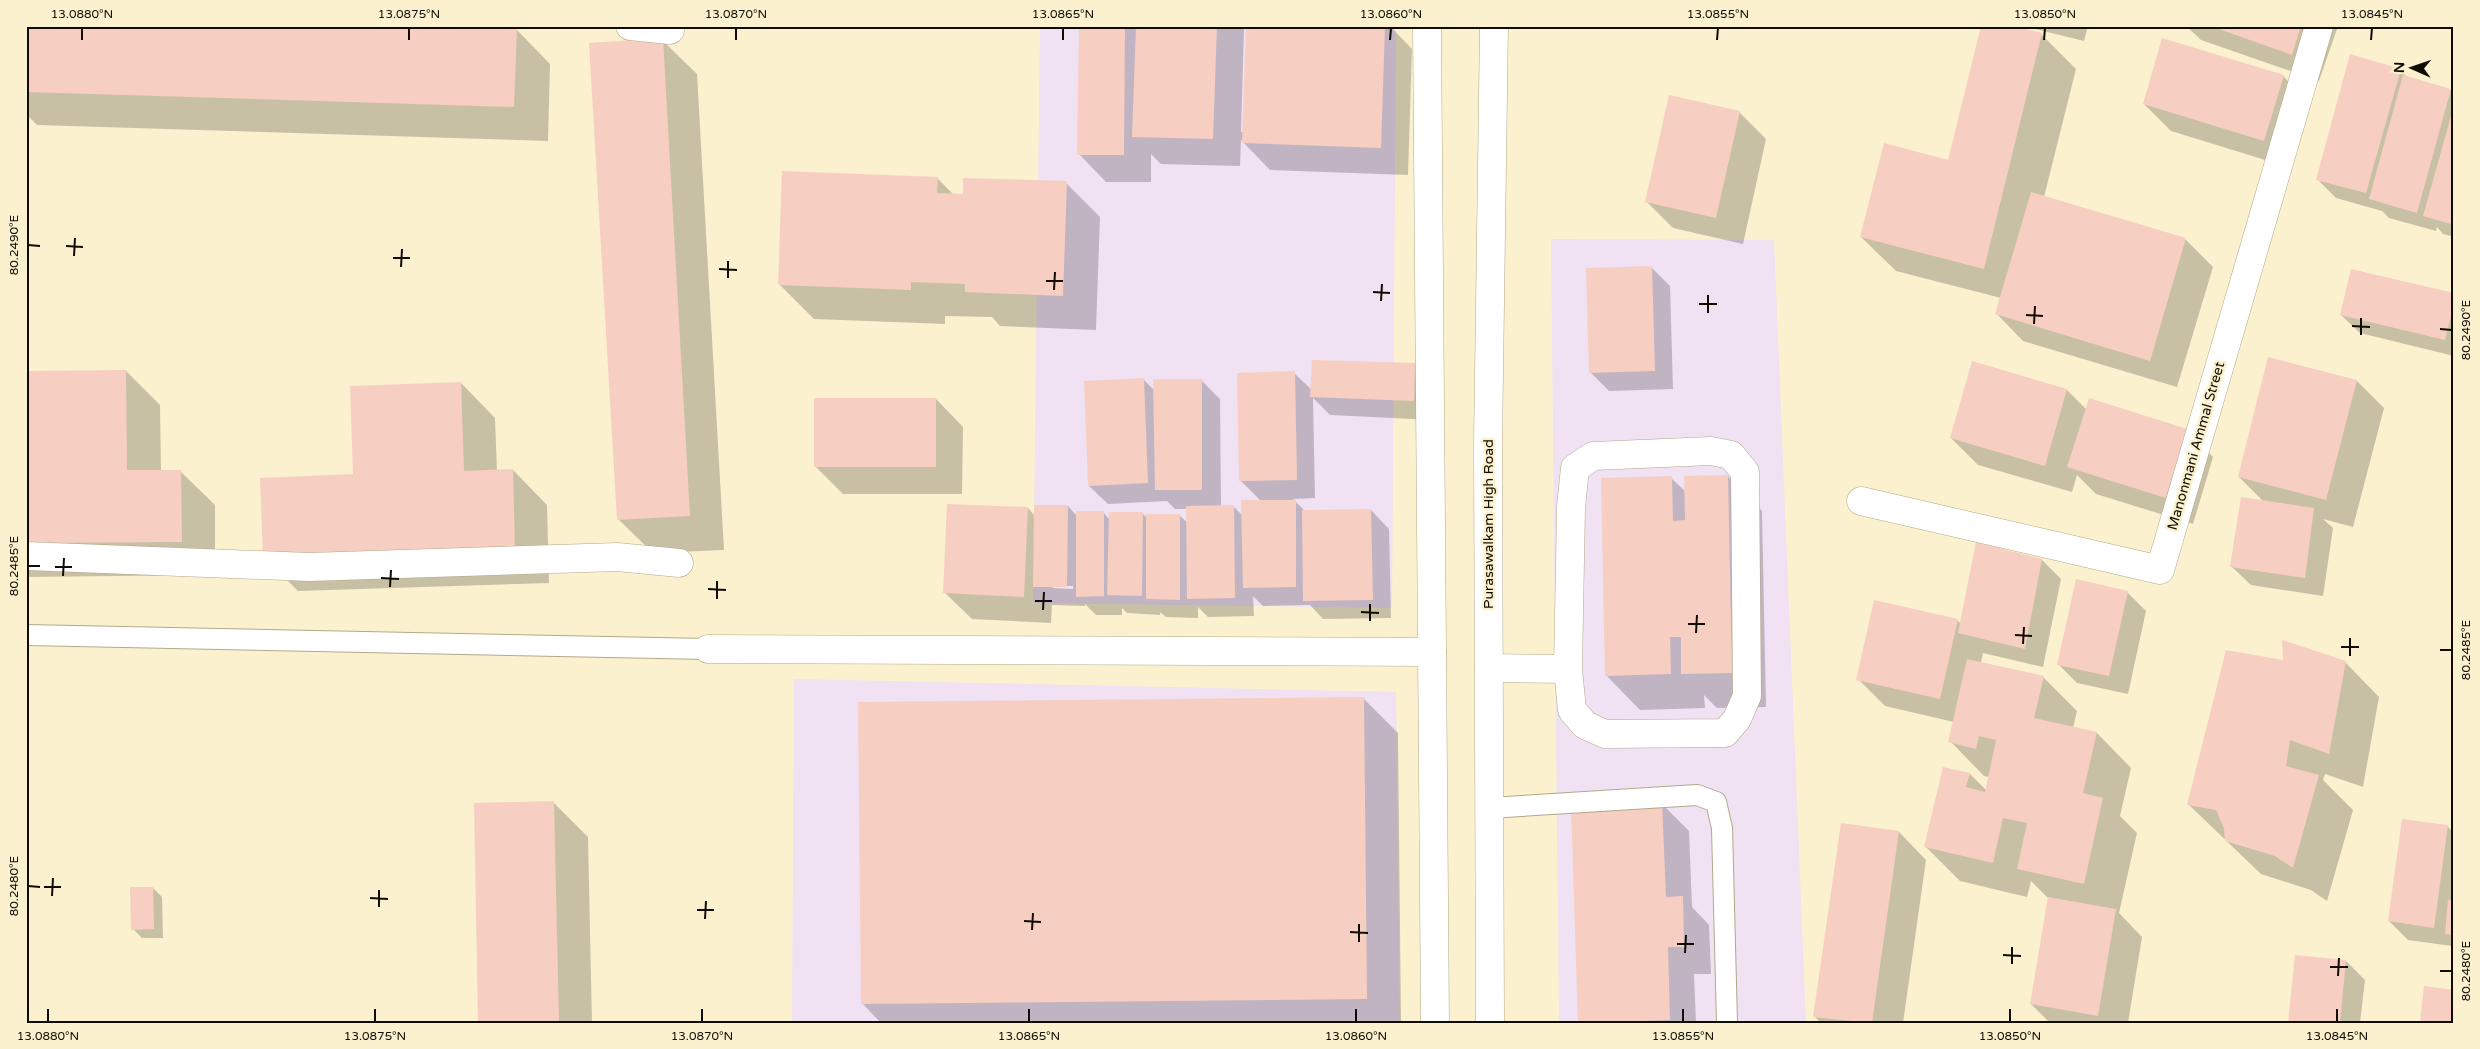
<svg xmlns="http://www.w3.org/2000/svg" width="2480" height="1049" viewBox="0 0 2480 1049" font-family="'Varela Round',sans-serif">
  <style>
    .commercial { fill: #f0e1f3 }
    .shadow { fill: #0003; fill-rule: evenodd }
    .building { fill: #f7cec2 }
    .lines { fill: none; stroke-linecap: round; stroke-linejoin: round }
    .service-casing { stroke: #b2a988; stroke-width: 22 }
    .minor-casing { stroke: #b2a988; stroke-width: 29 }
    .secondary-casing { stroke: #b2a988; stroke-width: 29 }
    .service { stroke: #fff; stroke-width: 20 }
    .minor { stroke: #fff; stroke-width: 28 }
    .secondary { stroke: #fff; stroke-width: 28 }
    .ticks { fill: none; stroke: #100c03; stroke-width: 2 }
    .labels { text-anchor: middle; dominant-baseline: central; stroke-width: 5; stroke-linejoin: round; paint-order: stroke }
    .street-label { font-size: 14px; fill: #100c03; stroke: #fbf1ce }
    .neatline { fill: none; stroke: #100c03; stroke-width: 2 }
    .ticks-label { font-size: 12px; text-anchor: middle; fill: #100c03 }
  </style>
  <rect width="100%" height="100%" fill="#fbf1ce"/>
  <g class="commercial">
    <polygon points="1040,26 1396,26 1392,608 1033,603"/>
    <polygon points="1551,239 1774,240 1806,1023 1559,1023"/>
    <polygon points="794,679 1396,692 1400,1023 792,1023"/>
  </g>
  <g class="shadow">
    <polygon points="26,26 418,26 516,29 550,64 548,141 37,125 26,114"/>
    <polygon points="1081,26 1241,26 1244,30 1241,132 1244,132 1247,26 1390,26 1412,49 1408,175 1270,170 1241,140 1240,166 1161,164 1151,154 1151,182 1106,182 1079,154"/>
    <polygon points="2009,26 2042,35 2076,69 2044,197 2186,240 2213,267 2177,387 2023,341 1996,313 2001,298 1896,271 1861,237 1949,161"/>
    <polygon points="2023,26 2088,26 2084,41"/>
    <polygon points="2186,26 2338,26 2319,81 2201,40"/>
    <polygon points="662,40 697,74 724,550 653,553 618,519"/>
    <polygon points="2400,70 2408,78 2450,90 2454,94 2454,237 2443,234 2437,227 2436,231 2389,218 2382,211 2336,198 2317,179"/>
    <polygon points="2283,76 2310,103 2291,168 2171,131 2144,104"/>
    <polygon points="1739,112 1766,139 1743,244 1673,228 1646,201"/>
    <polygon points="937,178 954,195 1066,183 1100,217 1096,330 1000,326 992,317 945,316 945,324 814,319 780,285"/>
    <polygon points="1651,267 1670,286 1673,389 1609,391 1590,372"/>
    <polygon points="2454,294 2454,356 2360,333 2341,315"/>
    <path d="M 1415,365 L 1434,384 L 1432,420 L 1330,415 L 1313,398 L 1315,498 L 1293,499 L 1305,511 L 1371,510 L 1389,529 L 1391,618 L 1323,619 L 1310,605 L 1263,606 L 1253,596 L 1254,616 L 1208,617 L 1198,607 L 1198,618 L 1166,617 L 1160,612 L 1160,615 L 1127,613 L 1122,608 L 1122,615 L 1096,615 L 1085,604 L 1085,606 L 1052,605 L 1051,623 L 972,619 L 944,592 L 1028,508 L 1035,516 L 1068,506 L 1077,516 L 1103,512 L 1110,520 L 1143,514 L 1147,518 L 1179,515 L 1188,523 L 1187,509 L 1175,509 L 1167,501 L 1108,504 L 1089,486 L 1144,380 L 1155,391 L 1201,380 L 1220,399 L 1221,506 L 1233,506 L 1242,515 L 1261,501 L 1241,481 L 1294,373 L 1312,390 ZM 1053,586 L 1073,586 L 1073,589 L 1053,588 Z"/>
    <polygon points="126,371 160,405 161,471 180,471 215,505 215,575 26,577 26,372"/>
    <polygon points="2357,381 2384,408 2353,527 2323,519 2333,528 2323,596 2251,585 2232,567 2264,502 2239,477"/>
    <polygon points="461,383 495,418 497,471 513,470 547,505 549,583 298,591 264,557"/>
    <polygon points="2067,390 2087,410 2186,430 2213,457 2193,524 2096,494 2077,475 2072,492 1978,465 1951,438"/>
    <polygon points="936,399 963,427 962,494 843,494 815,466"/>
    <polygon points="1728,476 1762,511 1766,707 1717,708 1704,695 1705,708 1640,710 1606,675 1671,478 1686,492"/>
    <polygon points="2042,560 2061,579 2043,667 1983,653 1981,663 2043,677 2077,711 2073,728 2097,733 2131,768 2120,816 2137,833 2119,913 2142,937 2128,1023 2050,1023 2031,1004 2049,899 2031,881 2027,897 1960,881 1926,847 1970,774 1986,790 1989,777 1984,776 1950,741 1954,722 1885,706 1858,679 1957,620 1961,624"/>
    <polygon points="2127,592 2146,611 2128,694 2077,683 2058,664"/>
    <polygon points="2345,662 2379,697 2363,787 2325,774 2323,780 2353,810 2327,901 2311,890 2261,874 2189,805"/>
    <polygon points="1363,698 1398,733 1401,1023 881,1023 862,1003"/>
    <polygon points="554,803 588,837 592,1023 479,1023"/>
    <polygon points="1662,804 1689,831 1692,907 1709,925 1711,974 1694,974 1696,1023 1579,1023"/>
    <polygon points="1842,824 1899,832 1926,860 1903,1023 1821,1023 1814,1016"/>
    <polygon points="2447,826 2454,833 2452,946 2408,940 2389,921"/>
    <polygon points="153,888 162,897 163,938 142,938 133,929"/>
    <polygon points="2346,961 2365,980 2360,1023 2289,1023"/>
  </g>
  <g class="building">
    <polygon points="26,26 517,28 514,107 26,92"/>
    <polygon points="1079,26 1125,26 1124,155 1077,155"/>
    <polygon points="1136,26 1217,26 1213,139 1132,137"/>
    <polygon points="1246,26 1385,26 1381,148 1242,143"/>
    <polygon points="1981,26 2014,26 2042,33 1984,269 1860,237 1884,143 1948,160"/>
    <polygon points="2210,26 2301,26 2292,55"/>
    <polygon points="663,38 690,516 617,520 589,43"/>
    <polygon points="2162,38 2284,75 2264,141 2143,104"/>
    <polygon points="2350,54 2401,69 2366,193 2316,180"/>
    <polygon points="2403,75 2451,89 2417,213 2369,199"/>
    <polygon points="1669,95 1740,111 1716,218 1645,202"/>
    <polygon points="2453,109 2454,109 2454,225 2423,216"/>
    <polygon points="782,171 938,177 937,193 963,194 963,178 1067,181 1063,296 965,292 965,284 911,282 911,290 778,285"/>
    <polygon points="2031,192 2186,238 2150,361 1995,314"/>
    <polygon points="1652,266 1655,371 1589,373 1586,268"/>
    <polygon points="2351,269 2454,293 2454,305 2445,340 2340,315"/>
    <polygon points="2268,357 2357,380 2326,500 2238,477"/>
    <polygon points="1312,360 1415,363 1414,401 1310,397"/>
    <polygon points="1972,361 2067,389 2045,466 1950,438"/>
    <polygon points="126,370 127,470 181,470 182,542 26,543 26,371"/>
    <polygon points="1295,371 1297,480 1239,481 1237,373"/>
    <polygon points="1144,378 1148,483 1088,486 1084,381"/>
    <polygon points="1153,379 1202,379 1202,490 1155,490"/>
    <polygon points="461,382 464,471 513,469 515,549 263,557 260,478 353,474 350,386"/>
    <rect x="814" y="398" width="122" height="69"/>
    <polygon points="2089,398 2187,429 2166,498 2067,467"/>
    <polygon points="1728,475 1732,673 1681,674 1681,637 1670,637 1671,674 1605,676 1601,478 1672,476 1673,521 1685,520 1684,476"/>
    <polygon points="2241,497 2314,508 2305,578 2230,567"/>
    <polygon points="1241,500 1296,500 1296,587 1243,588"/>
    <polygon points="947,504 1028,507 1024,597 943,593"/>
    <polygon points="1034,505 1068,505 1067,587 1033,587"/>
    <polygon points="1234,505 1235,598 1187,599 1186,506"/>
    <polygon points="1371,509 1373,600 1303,601 1302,510"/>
    <polygon points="1076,511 1104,511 1104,596 1076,597"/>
    <polygon points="1109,512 1143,512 1142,596 1107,595"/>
    <polygon points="1146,514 1180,514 1180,600 1146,599"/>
    <polygon points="1976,542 2042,559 2025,649 1958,633"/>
    <polygon points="2076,579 2128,591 2109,676 2057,665"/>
    <polygon points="1874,600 1958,619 1940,699 1856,680"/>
    <polygon points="2282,640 2346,661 2329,754 2290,740 2286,766 2319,775 2293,868 2275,856 2225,841 2224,828 2216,810 2187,805 2226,650 2283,660"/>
    <polygon points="1967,659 2044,676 2034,718 2097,732 2083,793 2103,798 2084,884 2017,869 2027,823 2003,818 1993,863 1924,847 1943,767 1970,773 1966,787 1985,792 1996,740 1979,736 1976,749 1948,742"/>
    <polygon points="1364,697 1367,999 861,1004 858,702"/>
    <polygon points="554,801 559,1023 478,1023 474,803"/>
    <polygon points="1662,803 1666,897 1683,896 1684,947 1668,947 1670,1020 1578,1023 1571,806"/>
    <polygon points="2402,819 2448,825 2434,928 2388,921"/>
    <polygon points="1841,823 1899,831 1872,1023 1813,1017"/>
    <polygon points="130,887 153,887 154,929 131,930"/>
    <polygon points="2048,897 2116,909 2098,1016 2030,1004"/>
    <polygon points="2448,900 2454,901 2454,935 2445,934"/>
    <polygon points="2295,955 2346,960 2340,1023 2288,1023"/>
    <polygon points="2424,986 2454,990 2454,1023 2420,1023"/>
  </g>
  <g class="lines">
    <defs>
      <g id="service">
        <polyline points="26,635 708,649"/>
        <polyline points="1489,808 1697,795 1716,802 1722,828 1727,1023"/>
      </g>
      <g id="minor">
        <polyline points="630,26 670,30"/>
        <polyline points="1861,501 2160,570 2319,26"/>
        <polyline points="26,556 309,567 617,557 679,563"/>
        <polyline points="708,649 1432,652"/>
        <polyline points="1489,668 1568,669 1572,710 1585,725 1605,734 1725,733 1737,719 1747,696 1745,472 1731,455 1711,451 1593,456 1575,468 1571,507 1568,669"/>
      </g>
      <g id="secondary">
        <polyline points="1427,26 1435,1023"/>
        <polyline points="1490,1023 1488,444 1494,26"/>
      </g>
    </defs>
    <use href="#service" class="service-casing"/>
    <use href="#minor" class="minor-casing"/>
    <use href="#secondary" class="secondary-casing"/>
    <use href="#service" class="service"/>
    <use href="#minor" class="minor"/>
    <use href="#secondary" class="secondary"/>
  </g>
  <path class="ticks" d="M 82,40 L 82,28M 409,40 L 409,28M 736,40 L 736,28M 1063,40 L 1063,28M 1390,40 L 1391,28M 1717,40 L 1718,28M 2044,40 L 2045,28M 2371,40 L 2372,28M 28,245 L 40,246M 66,246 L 83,247M 74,256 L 75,238M 393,258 L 410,258M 401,267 L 402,249M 719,269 L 737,270M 728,278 L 728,261M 1046,281 L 1063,281M 1054,290 L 1055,272M 1373,292 L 1390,293M 1381,301 L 1382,284M 1699,304 L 1717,304M 1708,313 L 1708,295M 2026,315 L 2043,316M 2034,324 L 2035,306M 2352,326 L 2370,327M 2440,329 L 2452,330M 2361,335 L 2361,318M 28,566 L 40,566M 55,567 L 72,567M 63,576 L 64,558M 381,578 L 399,579M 390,587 L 391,570M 708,589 L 726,590M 717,599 L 717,581M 1035,601 L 1052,601M 1043,610 L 1044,592M 1361,612 L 1379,613M 1370,621 L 1370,604M 1688,624 L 1705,624M 1696,633 L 1697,615M 2015,635 L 2032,636M 2023,644 L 2024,627M 2341,647 L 2359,647M 2440,650 L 2452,650M 2350,656 L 2350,638M 28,886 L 40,887M 44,887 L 61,887M 52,896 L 53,878M 370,898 L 388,899M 379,907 L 379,890M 697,910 L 714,910M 705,919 L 706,901M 1024,921 L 1041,922M 1032,930 L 1033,913M 1350,932 L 1368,933M 1359,942 L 1359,924M 1677,944 L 1694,944M 1685,953 L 1686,935M 2003,955 L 2021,956M 2012,964 L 2012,947M 2330,967 L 2348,967M 2440,971 L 2452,971M 2338,976 L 2339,958M 48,1022 L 48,1009M 375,1022 L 375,1009M 702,1022 L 702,1009M 1029,1022 L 1029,1009M 1356,1022 L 1356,1009M 1683,1022 L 1683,1009M 2010,1022 L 2010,1009M 2337,1022 L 2337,1009"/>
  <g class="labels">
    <g class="street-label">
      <text transform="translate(2196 446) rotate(-74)">Manonmani Ammal Street</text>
      <text transform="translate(1488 524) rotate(-90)">Purasawalkam High Road</text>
    </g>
  </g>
  <rect width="2480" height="1049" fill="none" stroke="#fbf1ce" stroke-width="55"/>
  <g transform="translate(2412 68) rotate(272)" stroke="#fbf1ce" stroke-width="4" paint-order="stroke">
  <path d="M0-4L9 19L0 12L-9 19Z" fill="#100c03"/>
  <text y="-8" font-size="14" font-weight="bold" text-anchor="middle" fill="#100c03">N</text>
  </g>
  <rect x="28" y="28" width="2424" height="994" class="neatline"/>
  <g class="ticks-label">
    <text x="82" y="18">13.0880°N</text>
    <text x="409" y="18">13.0875°N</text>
    <text x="736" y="18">13.0870°N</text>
    <text x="1063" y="18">13.0865°N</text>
    <text x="1391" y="18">13.0860°N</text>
    <text x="1718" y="18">13.0855°N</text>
    <text x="2045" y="18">13.0850°N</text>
    <text x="2372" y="18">13.0845°N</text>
    <text transform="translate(14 245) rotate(-90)" y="4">80.2490°E</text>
    <text transform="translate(2466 330) rotate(-90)" y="4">80.2490°E</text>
    <text transform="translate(14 566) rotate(-90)" y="4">80.2485°E</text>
    <text transform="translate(2466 650) rotate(-90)" y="4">80.2485°E</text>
    <text transform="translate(14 886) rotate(-90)" y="4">80.2480°E</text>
    <text transform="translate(2466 971) rotate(-90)" y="4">80.2480°E</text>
    <text x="48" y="1040">13.0880°N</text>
    <text x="375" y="1040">13.0875°N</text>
    <text x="702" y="1040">13.0870°N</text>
    <text x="1029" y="1040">13.0865°N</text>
    <text x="1356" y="1040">13.0860°N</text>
    <text x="1683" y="1040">13.0855°N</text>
    <text x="2010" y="1040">13.0850°N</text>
    <text x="2337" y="1040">13.0845°N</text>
  </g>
</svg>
